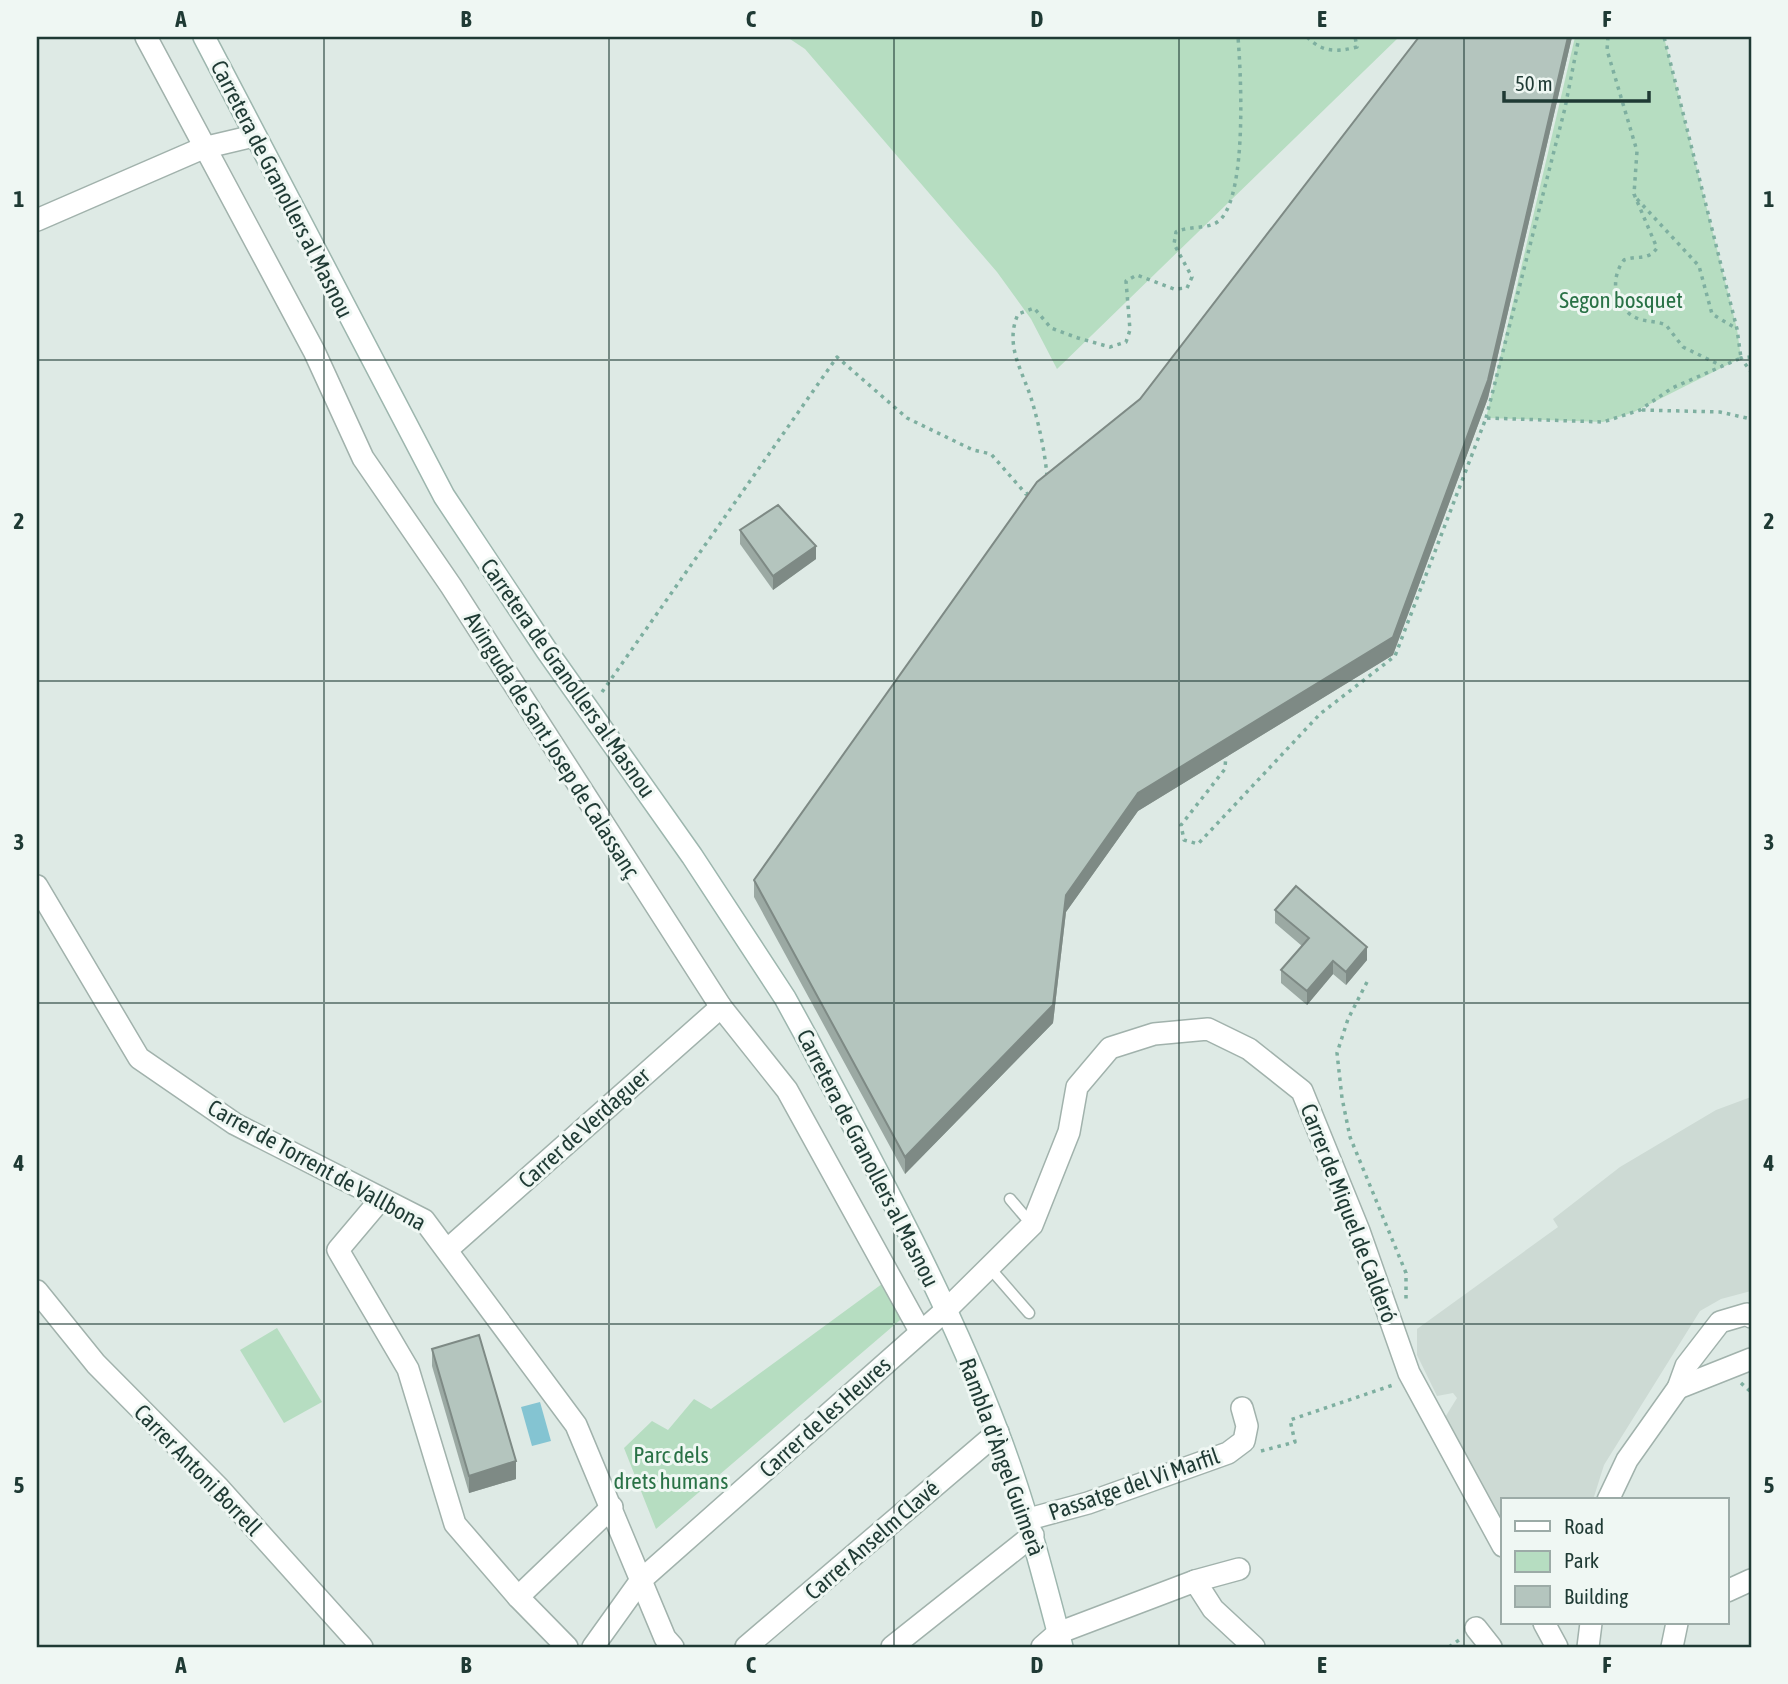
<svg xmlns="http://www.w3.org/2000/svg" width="1788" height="1684" viewBox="0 0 1788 1684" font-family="'Asap Condensed',sans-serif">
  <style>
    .built { fill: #cddad4 }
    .green { fill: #b6ddc1 }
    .water { fill: #84c4d2 }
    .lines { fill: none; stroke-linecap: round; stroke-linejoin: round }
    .lane-casing { stroke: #a1b2ac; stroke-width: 13 }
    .street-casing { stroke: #a1b2ac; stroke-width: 24 }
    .secondary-casing { stroke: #9db6ae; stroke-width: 24 }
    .path { stroke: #7eafa0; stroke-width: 3.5; stroke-dasharray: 3.5 5; stroke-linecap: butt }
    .lane { stroke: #fff; stroke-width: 10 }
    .street { stroke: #fff; stroke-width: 21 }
    .secondary { stroke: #fff; stroke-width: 21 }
    .wall { fill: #9ba9a3 }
    .shaded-wall { fill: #7e8a85 }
    .building { fill: #b4c5be; stroke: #7e8a85; stroke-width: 2 }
    .grid { fill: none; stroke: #1f3a34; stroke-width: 2; stroke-opacity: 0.55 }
    .labels { text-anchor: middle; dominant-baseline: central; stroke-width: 6; stroke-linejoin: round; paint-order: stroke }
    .street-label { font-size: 23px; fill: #1f3a34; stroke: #eff7f3 }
    .park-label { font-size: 23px; fill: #297246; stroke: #eff7f3 }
    .neatline { fill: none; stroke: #1f3a34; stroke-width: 2.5 }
    .grid-label { font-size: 23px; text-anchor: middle; font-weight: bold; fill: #1f3a34 }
  </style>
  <rect width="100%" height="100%" fill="#deeae5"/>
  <polygon class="built" points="1751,1097 1751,1291 1721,1299 1700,1311 1604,1465 1593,1500 1503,1500 1503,1534 1444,1419 1457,1398 1453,1393 1437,1396 1417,1355 1417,1329 1558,1227 1553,1219 1620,1167 1716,1110"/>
  <g class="green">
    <polygon points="787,37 1399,37 1057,369 1031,319 997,272 805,49"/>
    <polygon points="1575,37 1664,37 1737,329 1741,358 1634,412 1603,422 1486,418"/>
    <polygon points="886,1281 906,1315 656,1529 624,1448 652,1421 668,1430 694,1399 711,1409"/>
    <polygon points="277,1328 322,1402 284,1423 240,1350"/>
  </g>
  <polygon class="water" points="540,1402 551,1441 532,1446 521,1407"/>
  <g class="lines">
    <defs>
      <g id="lane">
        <polyline points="1010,1199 1032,1225"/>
        <polyline points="989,1267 1029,1313"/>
      </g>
      <g id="street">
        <polyline points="146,37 314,351 363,458 451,586 721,1007 787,1090 920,1331"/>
        <polyline points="37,220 203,148 254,136"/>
        <polyline points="37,886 139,1058 235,1124 424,1220 576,1425 665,1638 673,1647"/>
        <polyline points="381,1199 338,1250 408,1369 455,1524 518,1597 567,1647"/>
        <polyline points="448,1249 721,1007"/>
        <polyline points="37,1291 96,1364 219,1488 362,1647"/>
        <polyline points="1678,1388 1751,1359"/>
        <polyline points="1608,1500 1627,1460 1678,1388 1686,1366 1720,1322 1747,1314 1751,1317"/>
        <polyline points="1029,1519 1088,1503 1228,1453 1244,1441 1247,1426 1242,1408"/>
        <polyline points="1195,1581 1239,1569"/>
        <polyline points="1727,1591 1751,1580"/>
        <polyline points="518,1597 612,1507"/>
        <polyline points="1544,1623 1557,1647"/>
        <polyline points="1476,1628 1491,1647"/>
        <polyline points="593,1647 641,1580 946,1310 1032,1225 1069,1132 1077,1087 1110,1048 1154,1034 1208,1029 1249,1049 1302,1091 1359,1231 1409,1373 1503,1546"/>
        <polyline points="746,1647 998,1432"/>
        <polyline points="892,1647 1033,1535"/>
        <polyline points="1042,1647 1058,1633 1195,1581 1213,1609 1254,1647"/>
        <polyline points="1588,1647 1591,1623"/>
        <polyline points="1672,1647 1677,1623"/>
      </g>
      <path id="secondary" d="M 204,37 L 444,496 L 547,651 L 692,856 L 785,998 L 808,1040 C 875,1168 947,1297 998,1433 C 1025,1503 1043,1575 1062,1647"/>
    </defs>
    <use href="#lane" class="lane-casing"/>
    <use href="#street" class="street-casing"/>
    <use href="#secondary" class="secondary-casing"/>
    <g class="path">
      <path d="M 1307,37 C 1323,53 1337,52 1357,47 L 1355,37"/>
      <path d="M 1608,37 L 1607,50 L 1637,151 L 1634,194 L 1657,248 C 1648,261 1638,255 1624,260 C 1609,279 1614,310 1639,319 C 1648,322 1657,321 1666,325 L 1683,347 L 1722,366"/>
      <polyline points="1637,199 1699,266 1712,314 1737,329"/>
      <polyline points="1751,357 1741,358 1751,372"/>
      <polyline points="1642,410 1720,412 1751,419"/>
      <polyline points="1486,418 1565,108 1579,37"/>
      <path d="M 1047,476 C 1045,452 1039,425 1032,401 C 1023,371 1004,346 1018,314 L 1034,308 L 1051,328 L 1078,338 L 1110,347 L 1126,342 L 1130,330 L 1126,281 L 1137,275 L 1174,289 L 1187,288 L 1192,277 L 1174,244 L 1176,232 C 1190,225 1211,230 1221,219 C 1247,190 1241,75 1238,37"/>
      <polyline points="602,692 837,357 907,418 973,450 991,454 1026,494 1031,492"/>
      <polyline points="1226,753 1225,769 1181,825 1184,840 1198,844 1320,714 1395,656 1486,418 1603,422 1640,410 1672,388 1741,358 1737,329 1664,37"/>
      <polyline points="1367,982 1348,1019 1337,1053 1342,1098 1350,1137 1406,1273 1406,1301"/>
      <polyline points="1741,1383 1751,1392"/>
      <polyline points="1261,1451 1295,1442 1290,1420 1393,1385"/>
      <polyline points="1449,1647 1462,1638"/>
    </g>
    <use href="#lane" class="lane"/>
    <use href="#street" class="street"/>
    <use href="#secondary" class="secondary"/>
  </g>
  <g class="wall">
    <polygon points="1419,37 1572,37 1488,398 1393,655 1138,811 1066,912 1053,1023 905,1174 754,897 754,880 1140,399"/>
    <polygon points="740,530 816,559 773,590 740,544"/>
    <polygon points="1275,910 1367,960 1346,985 1333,974 1307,1005 1281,983 1281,970 1302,946 1275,923"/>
    <polygon points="432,1349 516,1479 469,1493 432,1366"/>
  </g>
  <g class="shaded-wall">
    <polygon points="1568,37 1572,37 1488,398 1393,655 1138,811 1066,912 1053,1023 905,1174 905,1157"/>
    <polygon points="816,546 816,559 773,590 773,576"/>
    <polygon points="1367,947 1367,960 1346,985 1346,972"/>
    <polygon points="1333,961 1333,974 1307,1005 1307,991"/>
    <polygon points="516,1461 516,1479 469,1493 469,1476"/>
  </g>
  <g class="building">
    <polygon points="1419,37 1568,37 1488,380 1393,637 1138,793 1066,895 1053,1005 905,1157 754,880 1037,482 1140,399"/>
    <polygon points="778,505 816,546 773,576 740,530"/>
    <polygon points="1296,886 1367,947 1346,972 1333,961 1307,991 1281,970 1309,938 1275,910"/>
    <polygon points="479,1335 516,1461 469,1476 432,1349"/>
  </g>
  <path class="grid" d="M 324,37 L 324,1647M 609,37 L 609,1647M 894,37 L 894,1647M 1179,37 L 1179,1647M 1464,37 L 1464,1647M 37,360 L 1751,360M 37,681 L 1751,681M 37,1003 L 1751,1003M 37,1324 L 1751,1324"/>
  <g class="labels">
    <g class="street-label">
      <text transform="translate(282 189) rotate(63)">Carretera de Granollers al Masnou</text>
      <text transform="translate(568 678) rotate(55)">Carretera de Granollers al Masnou</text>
      <text transform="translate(552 745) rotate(58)">Avinguda de Sant Josep de Calassanç</text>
      <text transform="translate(584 1128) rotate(-42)">Carrer de Verdaguer</text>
      <text transform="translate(868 1158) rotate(63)">Carretera de Granollers al Masnou</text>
      <text transform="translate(317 1165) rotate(29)">Carrer de Torrent de Vallbona</text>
      <text transform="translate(1349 1213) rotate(69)">Carrer de Miquel de Calderó</text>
      <text transform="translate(825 1417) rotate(-42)">Carrer de les Heures</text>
      <text transform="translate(1002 1457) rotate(70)">Rambla d'Àngel Guimerà</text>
      <text transform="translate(198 1470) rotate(46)">Carrer Antoni Borrell</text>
      <text transform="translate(1134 1484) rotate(-19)">Passatge del Vi Marfil</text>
      <text transform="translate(872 1540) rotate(-41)">Carrer Anselm Clavé</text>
    </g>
    <g class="park-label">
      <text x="1621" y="300">Segon bosquet</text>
      <text x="671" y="1455">Parc dels<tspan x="671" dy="26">drets humans</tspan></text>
    </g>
  </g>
  <rect width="1788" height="1684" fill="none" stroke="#eff7f3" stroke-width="77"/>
  <rect x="1501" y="1498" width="228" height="126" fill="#eff7f3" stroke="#9caba7" stroke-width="2"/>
  <rect x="1515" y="1521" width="35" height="10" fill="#ffffff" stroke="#9caba7" stroke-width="2"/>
  <text x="1564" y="1534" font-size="21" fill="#1f3a34">Road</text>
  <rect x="1515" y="1551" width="35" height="21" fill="#b6ddc1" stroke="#9caba7" stroke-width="2"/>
  <text x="1564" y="1568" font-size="21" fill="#1f3a34">Park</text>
  <rect x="1515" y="1586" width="35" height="21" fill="#b4c5be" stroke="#9caba7" stroke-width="2"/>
  <text x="1564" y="1604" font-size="21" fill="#1f3a34">Building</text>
  <path d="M1504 91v10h145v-10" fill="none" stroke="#1f3a34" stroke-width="3.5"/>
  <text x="1515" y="91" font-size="21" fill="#1f3a34" stroke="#eff7f3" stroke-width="5" paint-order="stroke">50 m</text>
  <rect x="38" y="38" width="1712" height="1608" class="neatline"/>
  <g class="grid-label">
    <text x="181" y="27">A</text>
    <text x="466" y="27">B</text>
    <text x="751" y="27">C</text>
    <text x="1037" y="27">D</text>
    <text x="1322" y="27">E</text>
    <text x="1607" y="27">F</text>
    <text x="19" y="207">1</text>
    <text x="1769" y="207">1</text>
    <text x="19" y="529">2</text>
    <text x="1769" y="529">2</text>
    <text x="19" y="850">3</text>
    <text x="1769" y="850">3</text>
    <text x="19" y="1171">4</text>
    <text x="1769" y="1171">4</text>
    <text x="19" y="1493">5</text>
    <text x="1769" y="1493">5</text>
    <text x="181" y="1673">A</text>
    <text x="466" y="1673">B</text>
    <text x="751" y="1673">C</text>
    <text x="1037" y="1673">D</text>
    <text x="1322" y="1673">E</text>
    <text x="1607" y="1673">F</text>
  </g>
</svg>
